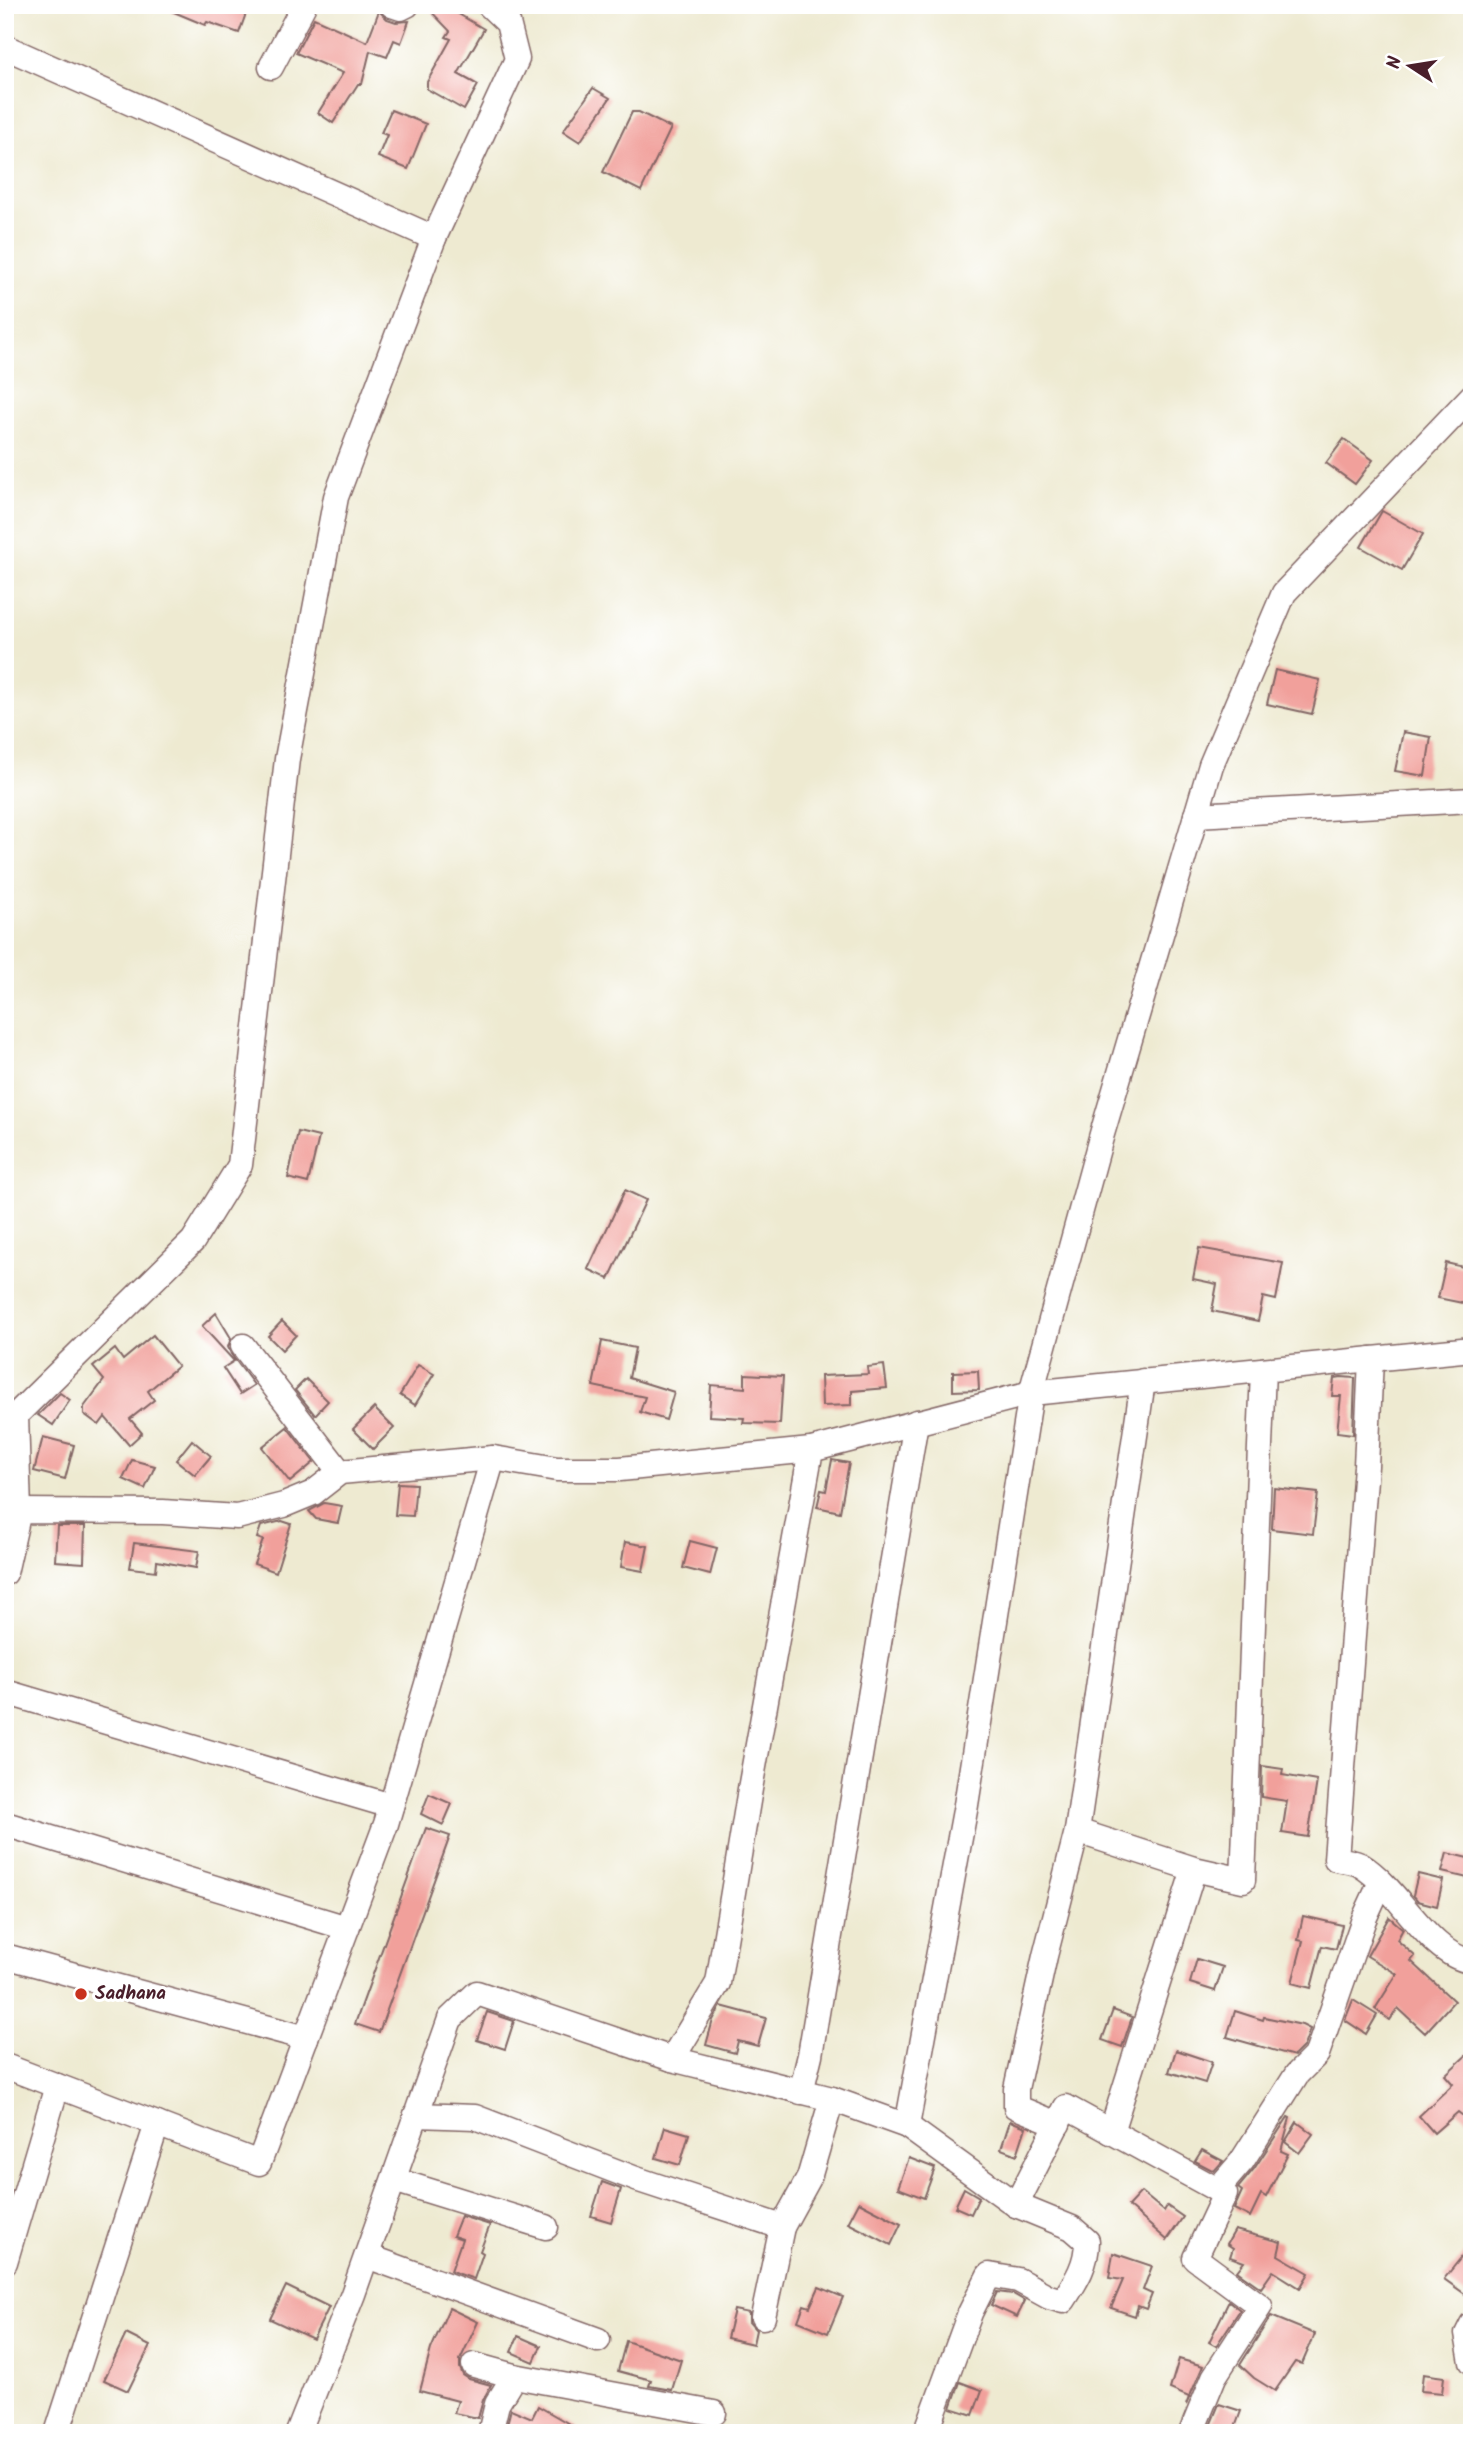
<svg xmlns="http://www.w3.org/2000/svg" width="1477" height="2438" viewBox="0 0 1477 2438" font-family="Kalam,sans-serif">
  <style>
    .building { fill: #f1a09b }
    .lines { fill: none; stroke-linecap: round; stroke-linejoin: round }
    .minor-casing { stroke: #836665; stroke-width: 27 }
    .minor { stroke: #fff; stroke-width: 24 }
    .poi-dot { fill: #c8321e; stroke: #fff; stroke-width: 2.5 }
    .labels { text-anchor: middle; dominant-baseline: central; stroke-width: 6; stroke-linejoin: round; paint-order: stroke }
    .poi-label { font-size: 19px; font-weight: bold; fill: #4a1f2b; stroke: #fff; text-anchor: start }
  </style>
  <rect width="100%" height="100%" fill="#fff"/>
  <filter id="ink" filterUnits="userSpaceOnUse"><feTurbulence type="fractalNoise" baseFrequency=".0143" numOctaves="2"/><feDisplacementMap in="SourceGraphic" scale="14" xChannelSelector="R" yChannelSelector="G"/><feConvolveMatrix kernelMatrix="1 2 1 2 8 2 1 2 1" color-interpolation-filters="sRGB"/></filter>
  <filter id="wash" filterUnits="userSpaceOnUse"><feTurbulence type="fractalNoise" baseFrequency=".00686" numOctaves="4" result="noise"/><feDisplacementMap in="SourceGraphic" scale="28" xChannelSelector="R" yChannelSelector="G"/><feGaussianBlur stdDeviation="1.57" result="paint"/><feColorMatrix in="noise" values="0 0 0 0 0 0 0 0 0 0 0 0 0 0 0 0 0 1.4 0 .05"/><feComposite in="paint" operator="in"/></filter>
  <g filter="url(#wash)">
    <rect width="100%" height="100%" fill="#eeead1"/>
    <g id="blocks">
      <g class="building">
        <polygon points="157,5 249,5 239,33 207,22 205,25"/>
        <polygon points="425,5 443,5 484,29 458,74 478,85 464,110 427,89 427,82 451,39 446,37 450,31"/>
        <polygon points="379,11 387,19 396,22 409,21 401,43 394,40 387,57 370,51 362,84 358,84 333,123 318,113 343,73 296,53 314,18 367,42"/>
        <polygon points="593,88 610,98 580,142 563,131"/>
        <polygon points="391,110 426,124 408,169 378,157 387,135 381,133"/>
        <polygon points="632,112 639,112 671,128 641,191 603,172"/>
        <polygon points="1344,439 1373,460 1355,484 1326,463"/>
        <polygon points="1382,511 1423,534 1402,570 1361,547"/>
        <polygon points="1275,670 1320,680 1312,714 1267,704"/>
        <polygon points="1403,732 1431,737 1425,776 1395,771"/>
        <polygon points="298,1132 319,1137 308,1183 288,1178"/>
        <polygon points="625,1190 646,1200 609,1279 588,1269"/>
        <polygon points="1199,1248 1283,1263 1276,1300 1263,1297 1258,1321 1212,1311 1217,1284 1193,1279"/>
        <polygon points="1446,1263 1472,1269 1472,1305 1438,1298"/>
        <polygon points="216,1313 231,1338 228,1347 231,1354 254,1385 240,1394 223,1368 234,1361 202,1326"/>
        <polygon points="282,1321 296,1335 282,1350 268,1336"/>
        <polygon points="153,1335 178,1366 148,1391 154,1400 130,1419 142,1433 129,1445 105,1417 99,1425 84,1414 84,1407 104,1380 93,1367 115,1349 123,1360"/>
        <polygon points="602,1341 635,1348 629,1378 674,1392 666,1420 640,1412 645,1397 593,1386"/>
        <polygon points="418,1365 434,1374 415,1405 400,1395"/>
        <polygon points="884,1365 887,1388 852,1391 852,1405 822,1406 821,1376 868,1374 867,1367"/>
        <polygon points="978,1371 979,1390 953,1391 953,1372"/>
        <polygon points="745,1374 783,1376 780,1424 743,1423 744,1418 709,1416 711,1385 745,1388"/>
        <polygon points="1341,1377 1355,1378 1353,1434 1337,1432 1341,1396 1332,1396 1334,1378"/>
        <polygon points="306,1379 328,1401 315,1415 295,1390"/>
        <polygon points="60,1393 70,1400 53,1425 38,1415"/>
        <polygon points="374,1408 394,1428 373,1449 353,1429"/>
        <polygon points="287,1427 314,1462 290,1482 262,1447"/>
        <polygon points="43,1437 74,1445 65,1479 34,1471"/>
        <polygon points="192,1440 211,1456 195,1475 176,1460"/>
        <polygon points="132,1460 155,1466 145,1489 123,1479"/>
        <polygon points="832,1460 849,1463 840,1512 817,1507 821,1490 826,1491"/>
        <polygon points="398,1483 416,1484 413,1516 395,1515"/>
        <polygon points="1274,1488 1318,1493 1313,1534 1272,1529"/>
        <polygon points="324,1503 342,1506 338,1523 316,1519 309,1511"/>
        <polygon points="282,1521 291,1524 276,1572 254,1564 263,1540 257,1538 261,1526"/>
        <polygon points="57,1526 85,1526 84,1563 55,1561"/>
        <polygon points="690,1541 717,1548 710,1575 683,1568"/>
        <polygon points="625,1542 648,1546 643,1571 621,1567"/>
        <polygon points="134,1543 199,1551 196,1568 157,1561 156,1571 130,1568"/>
        <polygon points="1262,1766 1283,1769 1282,1775 1317,1781 1308,1837 1282,1833 1287,1801 1261,1797"/>
        <polygon points="429,1794 452,1804 443,1825 421,1814"/>
        <polygon points="426,1828 450,1836 379,2032 355,2024"/>
        <polygon points="1447,1853 1472,1859 1472,1879 1442,1872"/>
        <polygon points="1418,1874 1443,1880 1437,1906 1418,1901 1413,1895"/>
        <polygon points="1303,1916 1342,1925 1336,1949 1322,1946 1311,1988 1292,1983 1303,1941 1298,1940"/>
        <polygon points="1389,1917 1403,1929 1397,1940 1415,1956 1411,1961 1454,2001 1425,2033 1398,2008 1390,2020 1375,2009 1397,1974 1367,1956"/>
        <polygon points="1197,1959 1223,1967 1215,1991 1190,1983"/>
        <polygon points="1353,2000 1377,2015 1366,2034 1345,2020"/>
        <polygon points="721,2006 766,2018 758,2046 738,2041 735,2053 706,2045 713,2020"/>
        <polygon points="1113,2010 1132,2017 1122,2047 1102,2040"/>
        <polygon points="1235,2011 1263,2020 1264,2017 1302,2025 1310,2029 1304,2046 1294,2056 1227,2037"/>
        <polygon points="487,2012 514,2021 505,2049 477,2040"/>
        <polygon points="1176,2050 1212,2062 1205,2083 1169,2072"/>
        <polygon points="1472,2050 1472,2123 1458,2112 1434,2133 1419,2116 1453,2084 1445,2075"/>
        <polygon points="1288,2117 1290,2118 1281,2151 1288,2154 1266,2197 1261,2194 1250,2217 1234,2209 1242,2191 1238,2188 1254,2169"/>
        <polygon points="1010,2121 1026,2127 1017,2155 1001,2149"/>
        <polygon points="1297,2122 1313,2134 1299,2153 1285,2142"/>
        <polygon points="665,2127 689,2134 680,2165 656,2158"/>
        <polygon points="1202,2150 1223,2161 1214,2171 1195,2161"/>
        <polygon points="909,2158 935,2168 924,2198 898,2188"/>
        <polygon points="602,2182 621,2189 611,2222 591,2216"/>
        <polygon points="964,2188 979,2197 971,2214 955,2207"/>
        <polygon points="1141,2192 1164,2211 1167,2206 1183,2217 1167,2240 1128,2206"/>
        <polygon points="859,2202 901,2224 891,2245 848,2223"/>
        <polygon points="461,2216 490,2225 480,2251 483,2253 474,2279 451,2271 462,2239 453,2236"/>
        <polygon points="1235,2230 1281,2242 1278,2255 1309,2273 1300,2288 1273,2271 1261,2288 1237,2271 1244,2262 1230,2257 1233,2248 1227,2244"/>
        <polygon points="1472,2244 1472,2299 1444,2279"/>
        <polygon points="1113,2253 1152,2266 1143,2290 1152,2294 1146,2309 1138,2306 1135,2316 1111,2308 1123,2280 1109,2278"/>
        <polygon points="286,2286 329,2307 313,2339 270,2319"/>
        <polygon points="819,2287 843,2297 828,2333 798,2321 804,2305 810,2307"/>
        <polygon points="997,2292 1013,2294 1025,2301 1017,2317 991,2305"/>
        <polygon points="1229,2301 1240,2310 1216,2346 1209,2342"/>
        <polygon points="449,2308 478,2322 460,2360 460,2368 463,2375 469,2379 491,2385 483,2400 478,2418 454,2413 458,2401 420,2391 431,2349"/>
        <polygon points="734,2310 749,2313 749,2322 756,2330 753,2344 727,2338"/>
        <polygon points="1271,2316 1315,2334 1302,2364 1295,2362 1275,2391 1254,2378 1240,2365"/>
        <polygon points="126,2334 150,2346 128,2391 104,2380"/>
        <polygon points="518,2336 541,2346 534,2362 511,2352"/>
        <polygon points="626,2341 681,2360 672,2390 649,2386 651,2380 618,2371"/>
        <polygon points="1179,2359 1203,2366 1186,2405 1189,2397 1170,2389"/>
        <polygon points="1423,2374 1444,2377 1442,2393 1421,2391"/>
        <polygon points="960,2382 982,2390 973,2415 951,2408"/>
        <polygon points="1219,2404 1241,2411 1233,2433 1207,2433"/>
        <polygon points="538,2406 585,2433 523,2433 525,2428 507,2424 511,2409 532,2418"/>
      </g>
    </g>
  </g>
  <g filter="url(#ink)">
    <use href="#blocks" fill-opacity="0" stroke="#836665" stroke-width="2"/>
    <g class="lines">
      <defs>
        <g id="minor">
          <polyline points="392,5 401,8 407,5"/>
          <polyline points="5,47 434,238"/>
          <polyline points="271,67 304,5"/>
          <polyline points="1196,815 1472,800"/>
          <polyline points="243,1346 340,1472"/>
          <path d="M 1371,1359 L 1366,1466 L 1336,1859 C 1344,1861 1355,1861 1362,1866 C 1398,1888 1430,1955 1470,1961 L 1472,1964"/>
          <polyline points="5,1513 19,1511 16,1415 193,1241 240,1165 287,759 336,497 434,238 517,59 508,23 489,5"/>
          <polyline points="5,1573 19,1511 163,1512 237,1517 284,1505 313,1493 340,1472 493,1458 557,1469 620,1469 811,1450 1031,1393 1472,1349"/>
          <polyline points="5,1692 391,1806"/>
          <polyline points="5,1824 347,1928"/>
          <polyline points="1077,1831 1194,1869 1243,1880 1263,1370"/>
          <polyline points="5,1956 306,2038"/>
          <polyline points="672,2059 718,1983 750,1789 811,1450"/>
          <polyline points="5,2066 259,2163 386,1824 493,1458"/>
          <polyline points="801,2092 810,2055 916,1422"/>
          <polyline points="416,2115 475,2117 636,2179 782,2227 763,2317"/>
          <polyline points="1058,2124 1016,2107 1016,2089 1045,1956 1077,1831 1143,1381"/>
          <polyline points="907,2126 966,1805 1031,1393 1102,1134 1211,765 1284,593 1472,396"/>
          <polyline points="1111,2132 1194,1869"/>
          <polyline points="394,2180 546,2227"/>
          <polyline points="1217,2190 1242,2161 1297,2074 1317,2054 1364,1919 1381,1882"/>
          <polyline points="1016,2205 1066,2107 1225,2194 1195,2258 1260,2306 1214,2377 1191,2433"/>
          <polyline points="782,2227 809,2178 832,2099"/>
          <polyline points="367,2256 598,2340"/>
          <polyline points="5,2262 57,2086"/>
          <polyline points="1472,2324 1467,2334 1472,2362"/>
          <polyline points="474,2365 514,2376 497,2404 490,2433"/>
          <polyline points="514,2376 714,2413"/>
          <polyline points="57,2433 157,2124"/>
          <path d="M 298,2433 L 353,2294 L 450,2019 L 477,1993 L 672,2059 L 832,2099 L 907,2126 L 1016,2205 L 1072,2228 L 1087,2241 C 1087,2265 1076,2281 1063,2301 L 1049,2297 L 1018,2280 L 989,2275 L 970,2313 L 926,2433"/>
        </g>
      </defs>
      <use href="#minor" class="minor-casing"/>
      <use href="#minor" class="minor"/>
    </g>
  </g>
  <circle class="poi-dot" cx="81" cy="1994" r="7"/>
  <g class="labels">
    <g class="poi-label">
      <text x="95" y="1994">Sadhana</text>
    </g>
  </g>
  <rect width="1477" height="2438" fill="none" stroke="#fff" stroke-width="28"/>
  <g transform="translate(1410 66) rotate(282)" stroke="#ffffff" stroke-width="5" paint-order="stroke">
  <path d="M0-5L12 26L0 18L-12 26Z" fill="#4a1f2b"/>
  <text y="-10" font-size="19" font-weight="bold" text-anchor="middle" fill="#4a1f2b">N</text>
  </g>
</svg>
